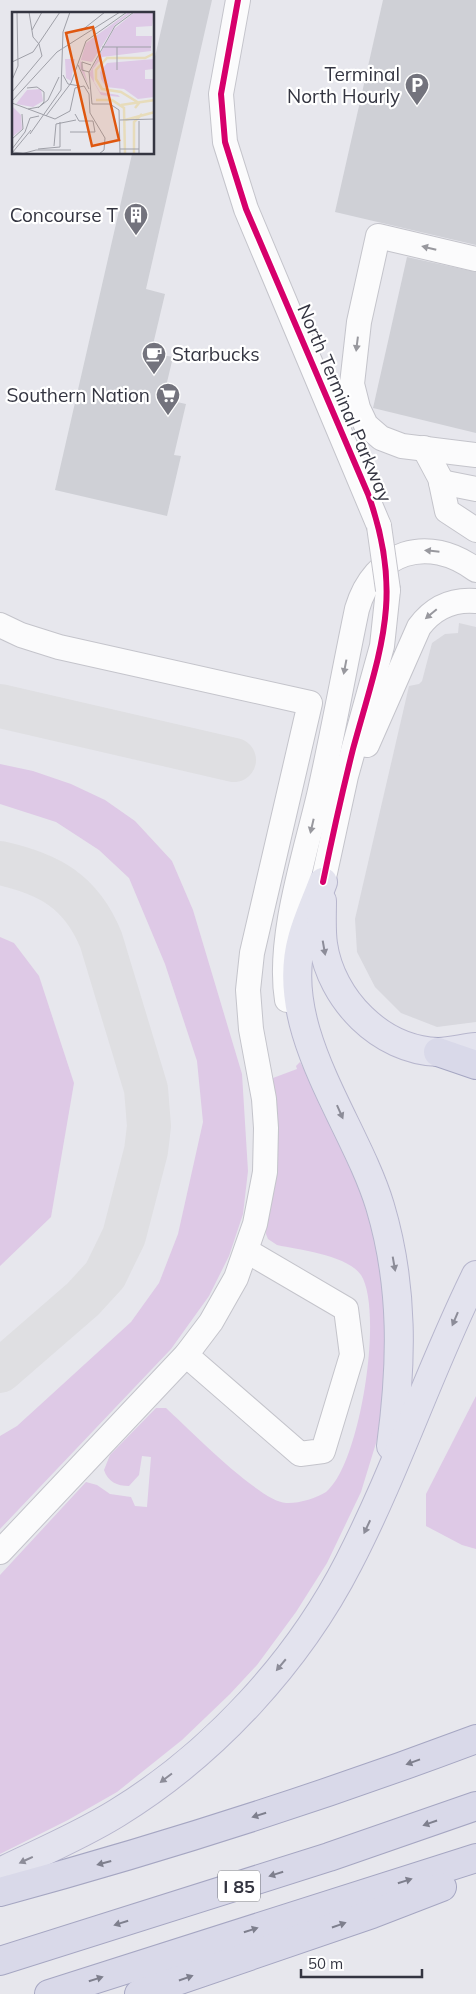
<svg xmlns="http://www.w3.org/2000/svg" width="476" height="1994" viewBox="0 0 476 1994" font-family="Mulish,sans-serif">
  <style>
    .green { fill: #dec9e6 }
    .parking { fill: #d8d8de }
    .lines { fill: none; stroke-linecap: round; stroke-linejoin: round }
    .taxiway { stroke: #dfdfe2; stroke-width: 44 }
    .building { fill: #cfd0d6 }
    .minor-casing { stroke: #c4c4cb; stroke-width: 26 }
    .major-casing { stroke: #b7b6cd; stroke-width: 30 }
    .highway-casing { stroke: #a5a6c2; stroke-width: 30 }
    .minor { stroke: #fbfbfc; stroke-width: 24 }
    .major { stroke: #e3e3ee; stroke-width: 28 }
    .highway { stroke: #d9d9e9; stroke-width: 28 }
    .minor-bridge-casing { stroke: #c4c4cb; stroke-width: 26; stroke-linecap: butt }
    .minor-bridge { stroke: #fbfbfc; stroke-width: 24 }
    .cycleway-casing { stroke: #fff; stroke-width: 9 }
    .cycleway { stroke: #d6006c; stroke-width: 6 }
    .oneway { fill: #98989e }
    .oneway2 { fill: #8c8c98 }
    .oneway3 { fill: #7e7f8d }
    .labels { text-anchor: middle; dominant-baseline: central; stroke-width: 4.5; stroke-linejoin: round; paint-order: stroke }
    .shield { fill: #fff; stroke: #71727a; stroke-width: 1 }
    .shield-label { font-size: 18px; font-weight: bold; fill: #343541 }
    .poi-label { font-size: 19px; fill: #343541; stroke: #fff; text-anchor: end }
    .street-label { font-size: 19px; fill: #343541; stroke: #fff }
    .inset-river { fill: none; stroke: #e7dcbb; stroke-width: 2.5 }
    .inset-road { fill: none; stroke: #9fa0a8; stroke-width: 1 }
    .view { fill: #df570f; fill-opacity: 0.15; stroke: #df570f; stroke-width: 2.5 }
    .inset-edge { fill: none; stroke: #343541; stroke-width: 2.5 }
  </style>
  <rect width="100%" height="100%" fill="#e7e7ed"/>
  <g class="green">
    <polygon points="0,764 33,771 71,784 105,800 135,821 172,861 193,910 242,1074 248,1171 243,1214 229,1256 209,1296 171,1349 0,1529 0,1436 17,1426 131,1322 159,1283 178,1234 203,1122 197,1061 165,964 129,878 99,850 56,822 0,804"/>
    <polygon points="0,937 14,943 39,976 74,1083 51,1217 0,1266"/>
    <path d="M 300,1062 L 322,1101 L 369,1204 L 391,1325 L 380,1430 L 361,1492 L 327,1563 L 296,1612 L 257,1665 L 230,1694 L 182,1740 L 117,1792 L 68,1820 L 0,1854 L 0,1575 L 86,1482 L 97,1485 L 110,1494 L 131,1497 L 135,1506 L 147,1507 L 151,1457 L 142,1456 L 139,1475 L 129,1486 C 117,1486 108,1482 104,1470 L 110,1455 L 156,1408 L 166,1408 C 189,1429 259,1501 286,1503 C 297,1504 317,1498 326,1492 C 360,1466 384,1311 361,1275 C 347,1255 300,1250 277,1245 L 268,1239 L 266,1234 C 266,1216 274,1198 276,1180 C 279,1146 276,1112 273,1078 L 297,1069 L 296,1066 Z"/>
    <polygon points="476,1396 476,1549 462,1545 426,1526 426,1494"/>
  </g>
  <polygon class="parking" points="459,623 476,627 476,1022 437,1027 401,1013 375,987 357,952 355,919 409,686 419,684 422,681 432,643 445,634 458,633"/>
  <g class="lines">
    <g class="taxiway">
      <polyline points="0,706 234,760"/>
      <path d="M 0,863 C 49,874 81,891 101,940 L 146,1089 L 149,1126 L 146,1151 L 124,1236 L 105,1275 L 83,1299 L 0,1371"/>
    </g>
  </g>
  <g class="building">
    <polygon points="168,0 212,0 146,289 165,294 151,353 173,357 163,399 186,404 174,455 181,456 167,516 55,490 132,154 154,154 154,61"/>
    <polygon points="383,0 476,0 476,245 335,212"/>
    <polygon points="407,257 476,272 476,433 373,408"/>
  </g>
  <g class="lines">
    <defs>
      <g id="minor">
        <polyline points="238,0 221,94 225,142 246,209 379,526"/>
        <polyline points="476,259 378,236 359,322 352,384 358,408 366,425 381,438 402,446 476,455"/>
        <polyline points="424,448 440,478 447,511 476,530"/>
        <polyline points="441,482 476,489"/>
        <polyline points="0,625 21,635 59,647 310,703 252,953 248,990 251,1029 264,1099 266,1128 265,1172 255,1224 236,1278 211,1322 186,1355 0,1552"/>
        <path d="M 367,745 L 419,627 C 433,608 452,599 476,601"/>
        <polyline points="323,882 346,776 382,646 388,590"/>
        <path d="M 287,1000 C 277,939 305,855 319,795 C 333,733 344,671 357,609 C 374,551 428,534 476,570"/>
        <polyline points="186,1355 300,1454 323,1451 352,1355 346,1309 247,1251"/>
      </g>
      <g id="major">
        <path d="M 323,882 C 316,901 307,920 302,939 C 277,1030 355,1123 380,1206 C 404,1286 402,1364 391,1446"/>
        <path d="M 322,901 C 322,915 321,930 323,944 C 331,999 380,1050 438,1052 C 450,1052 464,1048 476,1047"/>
        <path d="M 0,1872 C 39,1853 80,1836 117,1813 C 213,1754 298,1662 349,1562 C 397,1469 430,1368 476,1275"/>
      </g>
      <g id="highway">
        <polyline points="438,1052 476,1065"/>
        <path d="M 0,1892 C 162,1848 319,1798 476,1739"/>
        <polyline points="0,1961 329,1857 476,1806"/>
        <polyline points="49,1994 476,1858"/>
        <polyline points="139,1994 372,1914 442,1887"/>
      </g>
    </defs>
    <use href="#minor" class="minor-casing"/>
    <use href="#major" class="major-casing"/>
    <use href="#highway" class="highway-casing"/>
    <use href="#minor" class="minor"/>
    <use href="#major" class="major"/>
    <use href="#highway" class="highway"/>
    <defs>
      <polyline id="minor-bridge" points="379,526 388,590"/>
    </defs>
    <use href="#minor-bridge" class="minor-bridge-casing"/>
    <use href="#minor-bridge" class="minor-bridge"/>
    <defs>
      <path id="cycleway" d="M 238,0 L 221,94 L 225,142 L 246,209 L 368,494 C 405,596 380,650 353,749 C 342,793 332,838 323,882"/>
    </defs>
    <use href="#cycleway" class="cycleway-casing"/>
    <use href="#cycleway" class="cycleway"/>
  </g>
  <defs><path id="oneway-solid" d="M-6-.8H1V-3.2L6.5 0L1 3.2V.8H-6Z" transform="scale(1.25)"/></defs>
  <g class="oneway">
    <use href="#oneway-solid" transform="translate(429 248) rotate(-166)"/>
    <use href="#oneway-solid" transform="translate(357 344) rotate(97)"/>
    <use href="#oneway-solid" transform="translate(432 551) rotate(-174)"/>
    <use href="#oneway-solid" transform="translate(431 614) rotate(140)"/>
    <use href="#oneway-solid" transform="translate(345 667) rotate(101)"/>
    <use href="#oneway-solid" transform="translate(312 826) rotate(103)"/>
  </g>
  <g class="oneway2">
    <use href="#oneway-solid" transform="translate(324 948) rotate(80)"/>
    <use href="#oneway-solid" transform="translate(340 1112) rotate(66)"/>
    <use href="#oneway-solid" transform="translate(394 1264) rotate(80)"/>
    <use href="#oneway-solid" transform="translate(455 1319) rotate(113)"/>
    <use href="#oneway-solid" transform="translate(367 1527) rotate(115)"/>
    <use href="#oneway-solid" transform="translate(281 1665) rotate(130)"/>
    <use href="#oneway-solid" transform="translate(166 1778) rotate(143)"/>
    <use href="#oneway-solid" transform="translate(26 1860) rotate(155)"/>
  </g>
  <g class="oneway3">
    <use href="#oneway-solid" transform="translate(413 1762) rotate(160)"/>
    <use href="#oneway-solid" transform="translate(259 1815) rotate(162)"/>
    <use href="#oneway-solid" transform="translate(430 1823) rotate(161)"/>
    <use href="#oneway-solid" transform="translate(104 1863) rotate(165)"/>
    <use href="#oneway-solid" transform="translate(276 1874) rotate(163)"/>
    <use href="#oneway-solid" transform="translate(405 1881) rotate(-18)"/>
    <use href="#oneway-solid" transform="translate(121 1923) rotate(163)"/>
    <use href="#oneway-solid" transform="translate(339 1925) rotate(-19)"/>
    <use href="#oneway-solid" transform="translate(251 1930) rotate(-18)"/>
    <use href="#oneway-solid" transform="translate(186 1978) rotate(-19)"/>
    <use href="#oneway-solid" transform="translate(96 1979) rotate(-17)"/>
  </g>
  <defs>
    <symbol id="parking-pin" viewBox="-11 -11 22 30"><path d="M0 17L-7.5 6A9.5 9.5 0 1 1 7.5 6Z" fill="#73737d" stroke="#fff"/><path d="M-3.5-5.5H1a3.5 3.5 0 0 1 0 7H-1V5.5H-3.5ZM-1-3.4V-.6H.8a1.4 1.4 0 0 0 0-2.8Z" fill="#fff"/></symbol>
    <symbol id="building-pin" viewBox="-11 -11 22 30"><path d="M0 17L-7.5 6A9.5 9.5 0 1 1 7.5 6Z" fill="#73737d" stroke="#fff"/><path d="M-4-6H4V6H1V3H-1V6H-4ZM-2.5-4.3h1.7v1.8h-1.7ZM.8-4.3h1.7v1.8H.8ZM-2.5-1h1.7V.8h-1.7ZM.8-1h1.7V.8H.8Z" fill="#fff"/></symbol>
    <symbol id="cafe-pin" viewBox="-11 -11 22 30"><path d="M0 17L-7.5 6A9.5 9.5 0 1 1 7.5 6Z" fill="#73737d" stroke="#fff"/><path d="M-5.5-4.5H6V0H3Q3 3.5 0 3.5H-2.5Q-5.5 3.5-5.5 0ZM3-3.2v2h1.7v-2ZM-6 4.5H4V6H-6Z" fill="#fff"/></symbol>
    <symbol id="supermarket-pin" viewBox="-11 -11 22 30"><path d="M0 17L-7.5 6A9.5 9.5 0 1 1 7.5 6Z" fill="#73737d" stroke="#fff"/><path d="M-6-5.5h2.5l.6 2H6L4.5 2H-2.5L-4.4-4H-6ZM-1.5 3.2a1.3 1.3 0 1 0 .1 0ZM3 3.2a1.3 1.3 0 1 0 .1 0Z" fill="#fff"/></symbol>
  </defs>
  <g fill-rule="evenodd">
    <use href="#parking-pin" x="403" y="71" width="28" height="38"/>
    <use href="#building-pin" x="122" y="201" width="28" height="38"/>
    <use href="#cafe-pin" x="140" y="340" width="28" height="38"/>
    <use href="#supermarket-pin" x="154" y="381" width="28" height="38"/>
  </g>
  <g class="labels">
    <rect class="shield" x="218" y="1870.5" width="42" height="31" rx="4"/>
    <g class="shield-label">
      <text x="239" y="1886">I 85</text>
    </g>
    <g class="poi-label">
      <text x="400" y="74">Terminal<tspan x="400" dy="22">North Hourly</tspan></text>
      <text x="118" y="215">Concourse T</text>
      <text x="172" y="354" text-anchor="start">Starbucks</text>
      <text x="150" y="395">Southern Nation</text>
    </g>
    <g class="street-label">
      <text transform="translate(345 403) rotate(67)">North Terminal Parkway</text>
    </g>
  </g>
  <g transform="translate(12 12)">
    <rect width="142" height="142" fill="#e7e7ed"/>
    <path d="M 117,0 L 120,0 L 103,13 L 80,50 L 69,48 L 76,72 L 67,54 L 74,31 ZM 123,0 L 142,0 L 140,14 L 124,15 L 124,24 L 140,24 L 139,39 L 90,45 L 81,57 L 82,70 L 88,80 L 106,83 L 108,85 L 89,83 L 77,62 L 102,17 ZM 53,47 L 63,47 L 59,69 L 54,66 ZM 142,47 L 142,57 L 133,58 L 133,67 L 142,67 L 142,85 L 126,87 L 112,77 L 94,75 L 89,67 L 88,60 L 95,51 ZM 29,77 L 31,89 L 21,95 L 4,92 L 15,78 ZM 1,95 L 9,103 L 10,117 L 0,125 Z" fill="#dec9e6"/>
    <path class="inset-river" d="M 84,88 L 100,88 L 112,96 L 113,142M 109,93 L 143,88M 123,96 L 127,91 L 109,80 L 90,77 L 84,67 L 84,58 L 95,46 L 133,46 L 143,41M 113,108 L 143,100M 122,142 L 122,110 L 130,102"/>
    <path class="inset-road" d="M 17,0 L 21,25 L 27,32M 20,18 L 30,0M 69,19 L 93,0M 90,35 L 139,35M 105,35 L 105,58M 0,50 L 21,40 L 48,0M 66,53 L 77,77M 77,60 L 70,58 L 70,50 L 79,53M 51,63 L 56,72 L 68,74M 0,68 L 6,54 L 5,0M 15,76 L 25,75 L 32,80 L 32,90 L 26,96M 0,80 L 30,44 L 27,32M 77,82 L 78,101 L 93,126 L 92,138 L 87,142M 0,89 L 45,40 L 108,0M 0,91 L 43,107 L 58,99 L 63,76 L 72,74 L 77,82M 16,97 L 27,95 L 36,88 L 47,65M 34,104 L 59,71 L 74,29 L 115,0M 108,108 L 143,107M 58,120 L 83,120 L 81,109 L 67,109 L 63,102M 18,122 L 49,78 L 51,20 L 58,0M 0,127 L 11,117 L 10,102M 42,134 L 44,112 L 64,108M 0,137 L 13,120 L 18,106 L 27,104M 26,137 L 48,135 L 48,110M 108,137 L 127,137M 0,140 L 19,142M 0,141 L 19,118M 9,142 L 24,138 L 59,138M 108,142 L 107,98 L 98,92 L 80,92 L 77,60 L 103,14 L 122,0M 127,142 L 127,109"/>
    <path class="view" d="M 81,15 L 107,128 L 80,134 L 54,21 Z"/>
    <rect width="142" height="142" class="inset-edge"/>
  </g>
  <path d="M301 1969v8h121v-8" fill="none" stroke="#343541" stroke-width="2.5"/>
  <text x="308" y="1969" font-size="15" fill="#343541" stroke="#ffffff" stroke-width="4" paint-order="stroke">50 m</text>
</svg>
